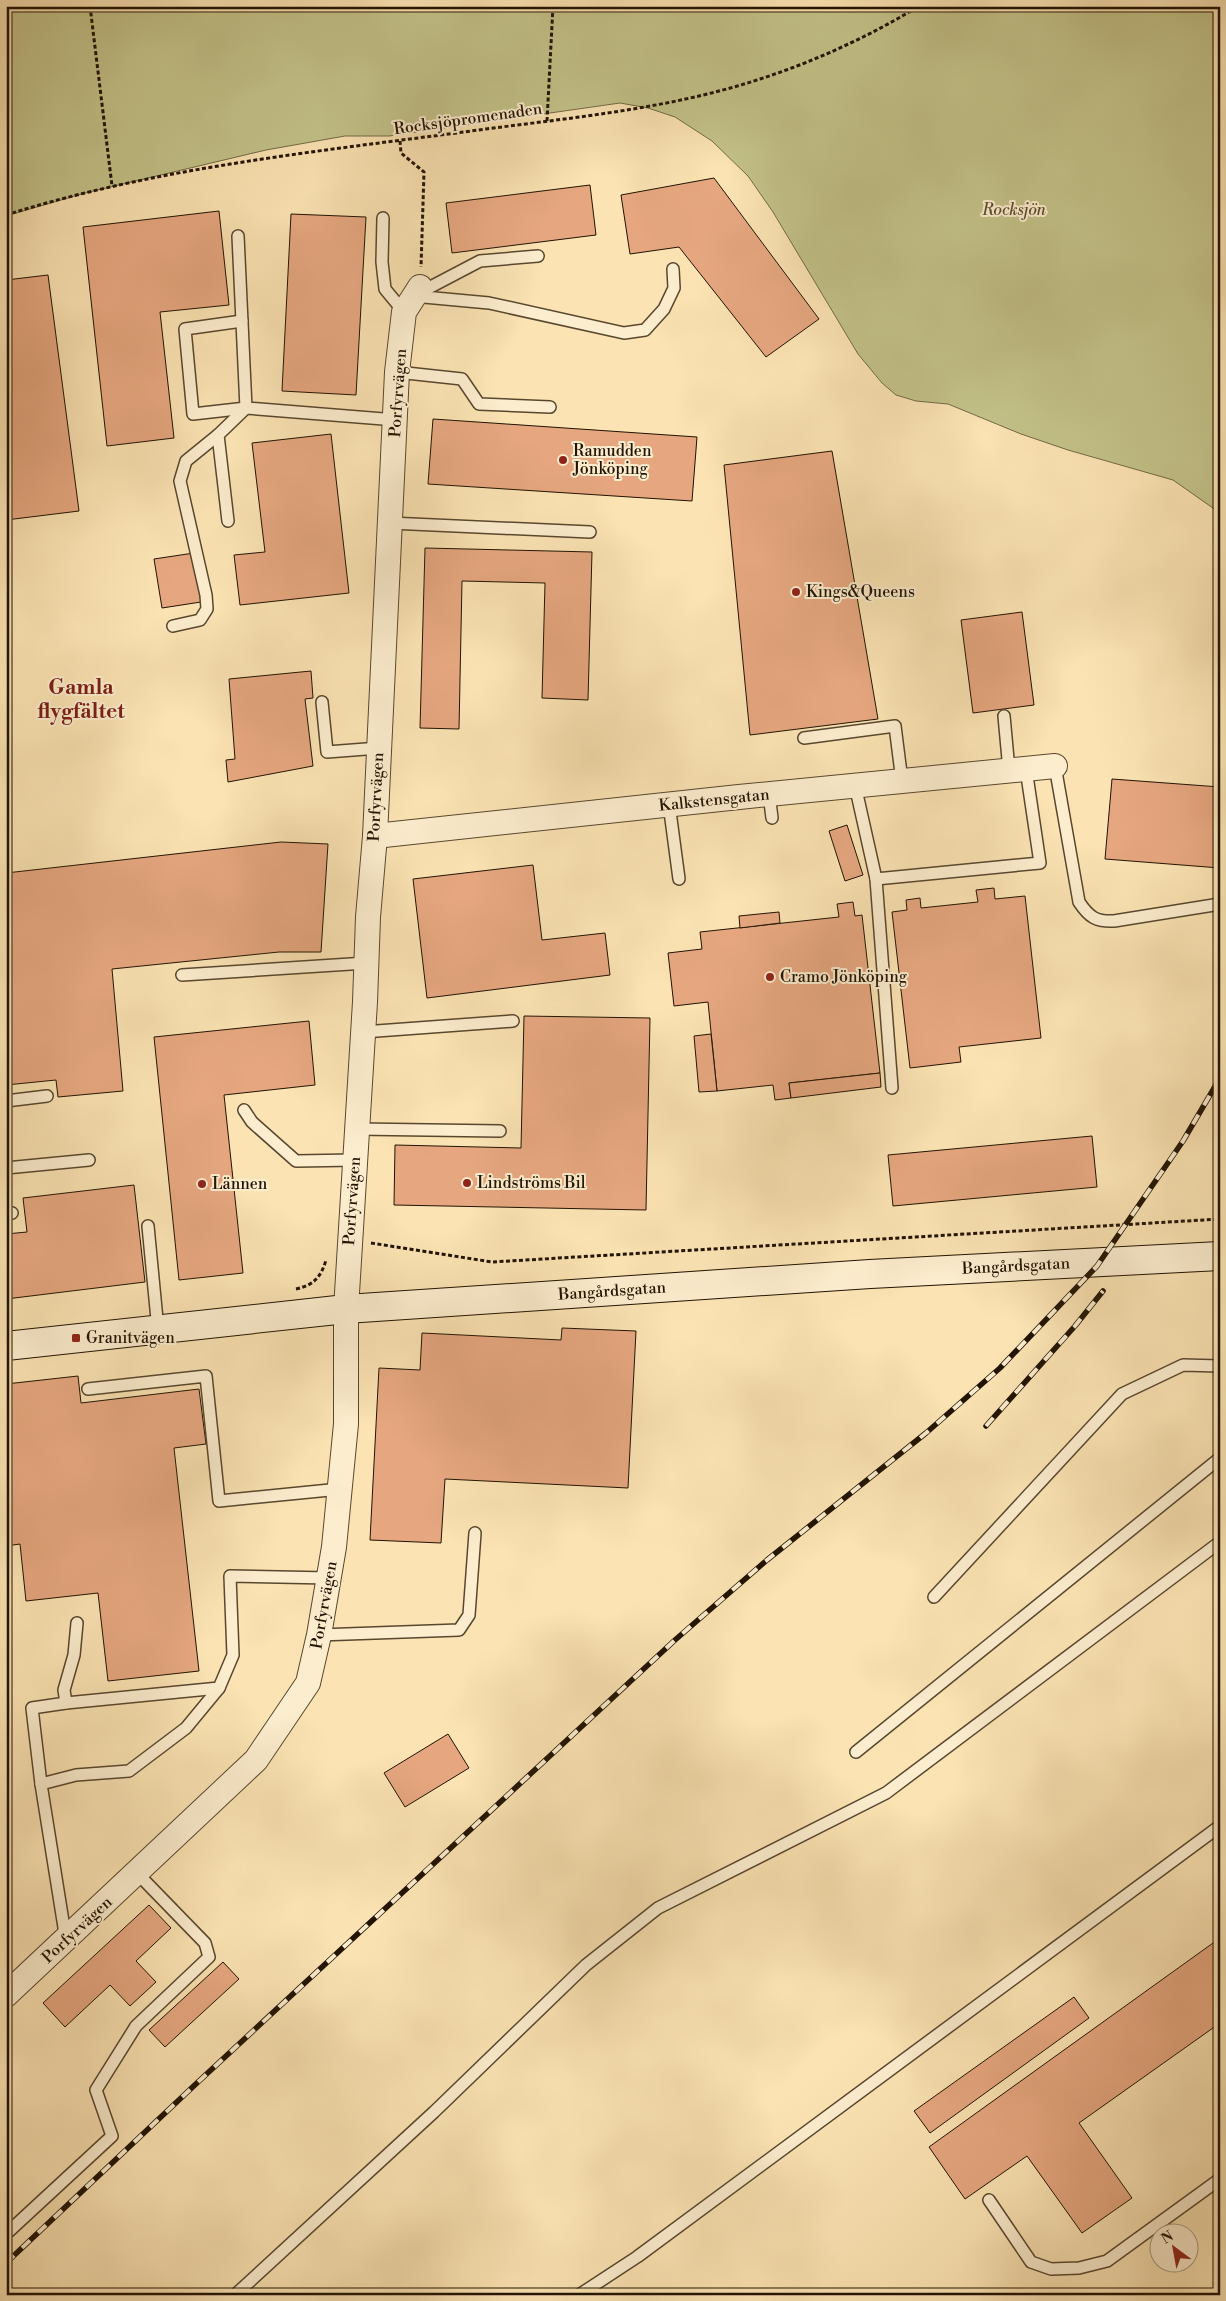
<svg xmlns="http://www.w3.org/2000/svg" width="1226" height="2301" viewBox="0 0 1226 2301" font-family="'Libre Bodoni',serif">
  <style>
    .green { fill: #c3c289; stroke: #726a45 }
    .building { fill: #e6a780; stroke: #211301 }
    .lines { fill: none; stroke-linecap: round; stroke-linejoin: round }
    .lane-casing { stroke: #58472e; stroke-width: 14 }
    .street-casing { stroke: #58472e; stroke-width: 26 }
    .secondary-casing { stroke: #211301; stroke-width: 30 }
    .path { stroke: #211301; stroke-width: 3; stroke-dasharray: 4 2.5; stroke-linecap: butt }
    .lane { stroke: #fcedce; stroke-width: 11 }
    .street { stroke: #fcedce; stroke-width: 24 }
    .secondary { stroke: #fcedce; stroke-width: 28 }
    .rail-casing { stroke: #211301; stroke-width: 5.5 }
    .rail { stroke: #fcedce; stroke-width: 4; stroke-dasharray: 11; stroke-linecap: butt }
    .poi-dot { fill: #8f2418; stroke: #fcedce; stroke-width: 2 }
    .labels { text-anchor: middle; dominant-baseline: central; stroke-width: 4; stroke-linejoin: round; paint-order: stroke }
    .street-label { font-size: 16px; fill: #211301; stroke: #fcedce }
    .park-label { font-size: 16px; font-style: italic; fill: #5a5031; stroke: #fcedce }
    .poi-label { font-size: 16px; fill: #211301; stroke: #fcedce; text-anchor: start }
    .district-label { font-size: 21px; font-weight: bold; fill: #7a1f14; stroke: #fcedce }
  </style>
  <rect width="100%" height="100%" fill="#fbe3b3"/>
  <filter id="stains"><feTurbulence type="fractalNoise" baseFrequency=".004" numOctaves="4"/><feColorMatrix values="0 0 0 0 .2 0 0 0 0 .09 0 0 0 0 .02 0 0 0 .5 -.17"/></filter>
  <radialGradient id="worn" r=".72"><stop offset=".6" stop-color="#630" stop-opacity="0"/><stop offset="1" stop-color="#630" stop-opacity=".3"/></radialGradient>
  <polygon class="green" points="6,6 1220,6 1220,513 1173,480 1068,450 1021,434 948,404 916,401 896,395 882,383 858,354 773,212 748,176 712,141 675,117 648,108 620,103 389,136 345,136 266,150 85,193 6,216"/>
  <g class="building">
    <polygon points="714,178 819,319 766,357 679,247 630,254 621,195"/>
    <polygon points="590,185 596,235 452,253 446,203"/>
    <polygon points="219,211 229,305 160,312 174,438 107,446 83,227"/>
    <polygon points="291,214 366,217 356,395 282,391"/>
    <polygon points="48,275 79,511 6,520 6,280"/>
    <polygon points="433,419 697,437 692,501 428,484"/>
    <polygon points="331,434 349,593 240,605 234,555 265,552 252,443"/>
    <polygon points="832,451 878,719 750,735 724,465"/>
    <polygon points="425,548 592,552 588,700 542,698 545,583 462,581 459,729 420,728"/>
    <polygon points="194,553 201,602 162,608 154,559"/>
    <polygon points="1022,612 1034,705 973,713 961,620"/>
    <polygon points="311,671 313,698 305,699 313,766 228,782 226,760 235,759 229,679"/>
    <polygon points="1112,779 1220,787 1220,868 1105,859"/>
    <polygon points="847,825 863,875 845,881 829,831"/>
    <polygon points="281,842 328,844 321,952 279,952 112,969 123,1091 58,1097 56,1080 6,1085 6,873"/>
    <polygon points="533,865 542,940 605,933 610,975 427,998 413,879"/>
    <polygon points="994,888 995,899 1025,896 1041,1038 959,1047 961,1062 910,1068 892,912 907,910 906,900 920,898 921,908 978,902 976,890"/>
    <polygon points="853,902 855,916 862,915 880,1073 789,1083 791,1098 775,1100 773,1085 717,1091 708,1002 674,1006 668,953 702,949 700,932 839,917 837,904"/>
    <polygon points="779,912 780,923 740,928 739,916"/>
    <polygon points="524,1016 650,1018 646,1210 394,1205 395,1145 521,1148"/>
    <polygon points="309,1021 315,1085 224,1095 243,1273 179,1280 154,1037"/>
    <polygon points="711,1034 717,1091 699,1092 694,1036"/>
    <polygon points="880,1073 881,1087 791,1098 789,1083"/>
    <polygon points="1092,1136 1097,1187 893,1206 888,1155"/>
    <polygon points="134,1185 145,1282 6,1299 6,1234 27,1232 23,1198"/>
    <polygon points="562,1328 636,1331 628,1488 445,1479 441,1543 370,1540 379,1368 420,1370 422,1333 561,1340"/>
    <polygon points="78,1376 81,1403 199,1389 206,1444 174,1448 199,1671 108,1681 98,1593 26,1601 20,1544 6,1546 6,1384"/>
    <polygon points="448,1734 469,1768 405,1807 384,1773"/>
    <polygon points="149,1905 171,1928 136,1961 156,1982 130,2006 110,1985 65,2027 43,2003"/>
    <polygon points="1220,1938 1220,2023 1079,2123 1132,2198 1082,2233 1027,2156 965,2199 929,2147"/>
    <polygon points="223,1962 239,1979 165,2047 149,2030"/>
    <polygon points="1074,1997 1089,2018 930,2133 914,2111"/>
  </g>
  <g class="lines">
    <defs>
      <g id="lane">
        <polyline points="383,218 382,262 385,289 404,312"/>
        <polyline points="238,236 246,408 396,420"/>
        <polyline points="419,293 480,261 538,256"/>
        <polyline points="413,296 489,303 624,333 645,330 664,309 674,288 673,269"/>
        <polyline points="242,321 185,329 193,414 246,408"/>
        <polyline points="397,372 462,379 479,404 550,407"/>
        <polyline points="228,521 218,435 246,408"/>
        <polyline points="390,523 590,532"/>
        <polyline points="173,626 200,620 207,609 206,595 180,481 186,461 218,435"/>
        <polyline points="322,702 327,752 379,748"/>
        <polyline points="1004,716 1009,770"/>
        <polyline points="804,738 895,726 902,781"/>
        <path d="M 1055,766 L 1079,902 C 1089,917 1096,922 1114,921 L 1220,904"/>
        <polyline points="855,785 876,879 892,1088"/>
        <polyline points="769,794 772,818"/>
        <polyline points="669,804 679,879"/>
        <polyline points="876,879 1040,863 1026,769"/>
        <polyline points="182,975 366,963"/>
        <polyline points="363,1032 513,1021"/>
        <polyline points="6,1101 47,1096"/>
        <polyline points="244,1110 252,1122 296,1161 355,1160"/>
        <polyline points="357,1129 500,1131"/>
        <polyline points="6,1168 89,1160"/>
        <polyline points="6,1214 12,1213"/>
        <polyline points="148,1226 158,1330"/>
        <polyline points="88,1389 206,1376 219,1501 340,1489"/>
        <polyline points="934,1597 1122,1394 1183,1365 1220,1366"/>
        <polyline points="77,1623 74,1655 64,1690 66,1703 219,1688 233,1655 230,1576 329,1578"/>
        <polyline points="319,1635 459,1630 469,1615 475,1533"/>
        <polyline points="856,1752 1220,1458"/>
        <polyline points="41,1784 32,1708 66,1703"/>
        <polyline points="66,1940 41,1784 76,1775 129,1771 186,1728 219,1688"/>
        <polyline points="989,2200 1031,2262 1051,2269 1079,2268 1107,2261 1220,2179"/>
        <polyline points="6,2234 112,2136 96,2090 136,2026 209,1957 205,1943 137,1873"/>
        <polyline points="235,2295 434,2112 586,1965 658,1908 886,1793 1220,1542"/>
        <polyline points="579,2295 637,2257 1220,1826"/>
      </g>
      <g id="street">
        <polyline points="375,836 739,797 1055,766"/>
        <polyline points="6,1995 256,1760 308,1683 319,1635 334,1547 346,1424 346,1309 365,1002 368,917 375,836 397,372 404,312 420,287"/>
      </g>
      <polyline id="secondary" points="6,1346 346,1309 870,1274 1220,1256"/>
    </defs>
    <use href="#lane" class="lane-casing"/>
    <use href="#street" class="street-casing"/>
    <use href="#secondary" class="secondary-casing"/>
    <g class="path">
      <polyline points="90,6 112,186"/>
      <polyline points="547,121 553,6"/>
      <polyline points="400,141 401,153 424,172 421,267"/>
      <path d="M 6,215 C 161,166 325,151 486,129 C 578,117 672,108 760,79 C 816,61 870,36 919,6"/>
      <polyline points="371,1243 492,1262 1220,1219"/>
      <path d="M 296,1289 C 314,1285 321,1277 326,1260"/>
    </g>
    <use href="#lane" class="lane"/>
    <use href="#street" class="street"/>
    <use href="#secondary" class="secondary"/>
    <defs>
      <g id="rail">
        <polyline points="986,1426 1075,1326 1103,1291"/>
        <polyline points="6,2263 198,2082 675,1640 767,1560 926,1433 1000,1368 1097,1266 1183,1141 1220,1078"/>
      </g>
    </defs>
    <use href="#rail" class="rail-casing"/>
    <use href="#rail" class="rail"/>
  </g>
  <g class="poi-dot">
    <circle cx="563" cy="460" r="5"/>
    <circle cx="796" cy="592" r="5"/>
    <circle cx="770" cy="977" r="5"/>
    <circle cx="467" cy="1183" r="5"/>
    <circle cx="202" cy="1184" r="5"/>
    <rect x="71" y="1333" width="10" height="10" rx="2.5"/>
  </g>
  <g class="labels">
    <g class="street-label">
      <text transform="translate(468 119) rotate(-8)">Rocksjöpromenaden</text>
      <text transform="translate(398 393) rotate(-86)">Porfyrvägen</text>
      <text transform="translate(376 797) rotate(-87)">Porfyrvägen</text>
      <text transform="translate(714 800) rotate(-6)">Kalkstensgatan</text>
      <text transform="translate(352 1201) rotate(-86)">Porfyrvägen</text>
      <text transform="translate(1016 1266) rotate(-3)">Bangårdsgatan</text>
      <text transform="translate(612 1291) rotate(-4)">Bangårdsgatan</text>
      <text transform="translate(324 1605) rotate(-80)">Porfyrvägen</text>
      <text transform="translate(77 1930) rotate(-43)">Porfyrvägen</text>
    </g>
    <g class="park-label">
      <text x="1014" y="210">Rocksjön</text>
    </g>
    <g class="poi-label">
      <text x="573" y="451">Ramudden<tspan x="573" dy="18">Jönköping</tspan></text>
      <text x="806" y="592">Kings&amp;Queens</text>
      <text x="780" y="977">Cramo Jönköping</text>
      <text x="477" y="1183">Lindströms Bil</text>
      <text x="212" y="1184">Lännen</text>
      <text x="86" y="1338">Granitvägen</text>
    </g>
    <g class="district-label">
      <text x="81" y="688">Gamla<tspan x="81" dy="24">flygfältet</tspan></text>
    </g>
  </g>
  <rect width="1226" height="2301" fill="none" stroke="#fbe3b3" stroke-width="25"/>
  <rect x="8" y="8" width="1211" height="2286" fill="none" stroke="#211301" stroke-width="2.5"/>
  <rect x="12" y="12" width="1201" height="2276" fill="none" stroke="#211301"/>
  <g transform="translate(1174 2248) rotate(328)"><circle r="24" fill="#fcedce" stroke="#a4967c"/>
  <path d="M0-4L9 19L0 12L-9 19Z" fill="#8f2418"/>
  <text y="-8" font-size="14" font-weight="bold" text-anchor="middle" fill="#211301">N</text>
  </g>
  <rect width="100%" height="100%" filter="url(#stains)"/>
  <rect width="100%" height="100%" fill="url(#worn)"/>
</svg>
